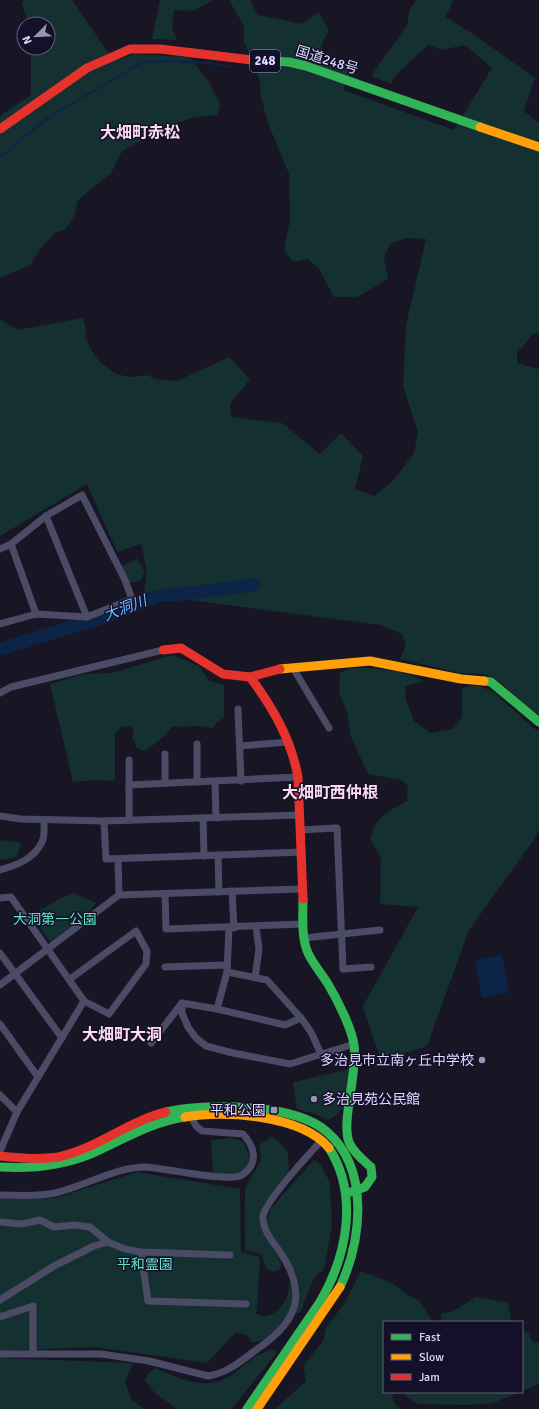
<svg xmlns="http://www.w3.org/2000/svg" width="539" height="1409" viewBox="0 0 539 1409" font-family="Signika,'Noto Sans JP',sans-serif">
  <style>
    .green { fill: #143030 }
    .water { fill: #0d2449 }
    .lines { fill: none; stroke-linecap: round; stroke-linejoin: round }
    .stream { stroke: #0d2449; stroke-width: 2 }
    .river { stroke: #0d2449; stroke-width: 13 }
    .street { stroke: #4c4b65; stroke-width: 7 }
    .fast { stroke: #30b455; stroke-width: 9 }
    .slow { stroke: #ff9f0a; stroke-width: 9 }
    .jam { stroke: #e5322d; stroke-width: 9 }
    .poi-dot { fill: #9895b2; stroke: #14102a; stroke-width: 1.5 }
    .labels { text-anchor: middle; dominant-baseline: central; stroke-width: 3; stroke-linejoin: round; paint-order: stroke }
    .shield { fill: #14102a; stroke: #a19dbf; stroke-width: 1 }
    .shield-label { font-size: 13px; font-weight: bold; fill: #ddd9ff }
    .street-label { font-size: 14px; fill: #ddd9ff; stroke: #14102a }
    .park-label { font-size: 14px; fill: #62e2c0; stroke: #14102a }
    .poi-label { font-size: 14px; fill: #ddd9ff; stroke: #14102a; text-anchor: end }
    .water-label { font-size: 15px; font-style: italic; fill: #67bbff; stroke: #14102a }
    .quarter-label { font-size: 16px; font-weight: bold; fill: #ffdbf2; stroke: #14102a }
  </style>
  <rect width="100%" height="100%" fill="#181624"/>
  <g class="green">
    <polygon points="24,0 72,0 114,61 133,54 190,57 209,82 220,104 217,115 195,117 168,126 122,151 111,173 78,200 74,216 66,229 55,233 41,248 30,265 0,278 0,116 31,95 31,48 48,48 48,24 28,24 22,4"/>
    <polygon points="160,0 213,0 193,11 174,10 172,28 177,40 152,39"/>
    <polygon points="229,0 250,0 258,15 302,24 319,12 329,31 321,45 324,60 353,68 343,90 454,130 492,68 465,45 442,50 428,45 395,76 391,84 371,76 407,25 410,9 416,0 453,0 446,17 476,36 535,78 524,111 539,123 539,332 533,334 517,353 517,363 539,369 539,717 494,677 482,674 459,673 400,659 406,645 402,634 381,625 144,594 147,571 141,544 117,552 87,484 0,536 0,319 17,330 83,318 86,330 85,337 93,353 100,362 116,374 130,377 147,375 155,379 177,381 229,357 250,379 230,404 231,417 282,423 320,454 341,433 363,456 355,489 374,496 393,481 414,453 418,432 403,386 406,325 426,239 406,238 390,244 384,258 388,279 357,297 334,297 319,269 308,259 293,262 284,250 290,220 289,174 268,123 261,97 260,81 244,41 244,26"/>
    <polygon points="137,559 145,572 140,581 129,583 120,567"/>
    <path d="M 172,655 L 199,666 L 209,681 L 224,685 L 224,718 L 217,722 L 213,728 L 199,726 L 172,727 C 165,736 155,745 144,751 L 137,748 L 132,737 L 134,729 L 130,726 L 121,727 L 115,734 L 115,781 L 97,780 L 73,782 L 50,684 L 84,674 L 112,673 Z"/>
    <path d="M 352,668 C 377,668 401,669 424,681 L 405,686 L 406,700 L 414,721 L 431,733 L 453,729 L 462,717 L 462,688 L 477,685 L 492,691 L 536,730 L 539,731 L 539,830 L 533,841 L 469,930 L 427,1046 L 381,1061 L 363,1006 L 418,907 L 380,904 L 381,858 L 370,839 C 377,815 386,813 407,801 L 408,786 L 401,780 L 368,774 L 351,737 L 347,712 L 339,692 L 340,673 Z"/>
    <polygon points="0,840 21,843 17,857 0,860"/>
    <polygon points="74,893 96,903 88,914 50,942 32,915 59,899"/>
    <path d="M 350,1069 C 347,1087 348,1114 327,1120 L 318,1115 L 297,1109 L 293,1082 Z"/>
    <polygon points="271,1137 277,1140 288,1152 289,1171 264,1205 264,1233 282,1264 280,1269 272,1272 266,1268 261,1254 245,1250 245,1188 261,1160 259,1145"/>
    <path d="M 232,1138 L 243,1142 C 245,1146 248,1152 249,1157 C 250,1177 227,1177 213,1174 L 211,1140 Z"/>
    <polygon points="314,1160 321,1165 330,1183 332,1225 324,1269 314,1278 300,1313 294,1313 300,1290 298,1281 294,1270 270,1232 267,1220 271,1208"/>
    <path d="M 137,1172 L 240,1189 L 241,1252 L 260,1257 L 257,1310 L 255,1313 C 270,1323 287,1305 289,1289 C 290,1285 289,1281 291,1277 L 295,1298 L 289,1316 L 266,1339 L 252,1343 L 247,1335 L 236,1332 L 207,1363 L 95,1347 L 0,1351 L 0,1199 L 56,1198 Z"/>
    <polygon points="361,1271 394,1284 406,1294 419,1301 433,1322 384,1322 384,1392 520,1392 493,1403 469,1405 418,1404 408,1398 403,1392 392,1395 394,1403 402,1409 275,1409 306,1381 303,1366 323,1341 326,1328 344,1304"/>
    <polygon points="476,1297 508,1303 511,1318 509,1322 439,1322 441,1321 441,1313 452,1312"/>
    <polygon points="522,1330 529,1334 533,1343 539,1342 539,1384 522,1391"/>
    <path d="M 271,1350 L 277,1352 L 232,1409 L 177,1409 L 154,1392 L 145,1380 L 149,1372 L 156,1368 C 184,1381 211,1393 237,1371 C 248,1362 257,1354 271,1350 Z"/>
    <polygon points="0,1358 133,1363 125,1382 132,1401 145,1409 0,1409"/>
  </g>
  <polygon class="water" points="502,955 509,992 482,998 475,960"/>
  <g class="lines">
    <polyline class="stream" points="0,157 49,117 143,62 169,61 209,63 230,67"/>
    <polyline class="river" points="0,649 111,615 160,595 174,595 254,585"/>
    <g class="street">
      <polyline points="46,516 87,617"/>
      <polyline points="11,544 36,614"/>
      <polyline points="0,549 11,544 46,516 82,495 125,580 132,599 87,617 36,614 0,624"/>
      <polyline points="293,668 329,728"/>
      <polyline points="0,693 11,687 163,650"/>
      <polyline points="238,709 241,781"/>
      <polyline points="197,744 197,782"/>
      <polyline points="240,746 289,742"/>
      <polyline points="165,754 165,783"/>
      <polyline points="129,760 129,820"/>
      <polyline points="215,782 216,818"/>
      <polyline points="129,785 298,777"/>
      <polyline points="0,816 21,819 104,821 299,815"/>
      <polyline points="203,818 204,856"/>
      <polyline points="104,821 106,859 302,852"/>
      <polyline points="300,830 337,828 343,969 371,967"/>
      <polyline points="218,855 219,892"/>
      <polyline points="118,859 119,895"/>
      <path d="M 0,870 C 17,865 34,859 42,842 C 45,836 44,827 44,820"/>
      <polyline points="232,891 234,928"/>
      <polyline points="165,894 166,929 304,924"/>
      <polyline points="0,898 11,897 84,1001 109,1014 146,964 147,951 136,931 70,979"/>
      <polyline points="304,938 380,930"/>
      <polyline points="0,953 62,1038"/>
      <polyline points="165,967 227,965"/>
      <polyline points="227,972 267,980 301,1018 311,1032 321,1054"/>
      <polyline points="255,978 259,949 256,927"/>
      <polyline points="0,985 119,895 302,889"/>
      <polyline points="182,1003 182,1013 188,1027 196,1038 206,1046 233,1053 290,1064 354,1044"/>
      <polyline points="217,1009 227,972 229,928"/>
      <polyline points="0,1024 38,1077"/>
      <polyline points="151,1043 182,1003 217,1009 285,1025 301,1018"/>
      <polyline points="0,1095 17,1112"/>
      <polyline points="0,1151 17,1112 84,1001"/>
      <path d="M 0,1195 C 18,1195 37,1197 55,1193 C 85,1186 115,1167 146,1167 C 164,1168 231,1183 242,1175 C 259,1164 255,1147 243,1134 L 202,1131 L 196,1126 L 191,1116"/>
      <polyline points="0,1222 22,1224 40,1220 54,1227 74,1225 90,1227 108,1242"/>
      <polyline points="141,1252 148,1301 246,1304"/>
      <polyline points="0,1300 54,1266 94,1246 108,1242 125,1249 141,1252 230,1255"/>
      <polyline points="0,1317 33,1306 33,1354"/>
      <path d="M 0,1354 L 101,1354 L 149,1361 L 208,1376 C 229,1373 243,1359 260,1347 C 299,1320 307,1292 280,1252 C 273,1242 263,1231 263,1217 C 264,1202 310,1153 322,1140"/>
    </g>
    <g class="fast">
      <polyline points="252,60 289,62 306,66 480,127"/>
      <polyline points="484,681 491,682 539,722"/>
      <path d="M 303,899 C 303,916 301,937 308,953 C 313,964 322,974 328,984 C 337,999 352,1029 354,1045 C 358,1072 341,1121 349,1142 C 353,1152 363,1160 371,1167 L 372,1177 L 365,1187 L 351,1192"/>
      <path d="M 166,1112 C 205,1103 293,1103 326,1131 C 370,1168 362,1240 340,1287"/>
      <path d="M 0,1167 C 32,1169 64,1165 93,1153 C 124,1139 151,1122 185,1117"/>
      <path d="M 247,1409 L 320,1302 C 347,1256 359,1195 329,1148"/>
    </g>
    <g class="slow">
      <polyline points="480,127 539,147"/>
      <polyline points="280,669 370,661 461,679 484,681"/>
      <path d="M 185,1117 C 224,1110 302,1115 329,1148"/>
      <polyline points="257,1409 340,1287"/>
    </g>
    <g class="jam">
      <polyline points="0,129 87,68 130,49 160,49 252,60"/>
      <polyline points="163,650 181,648 223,674 250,677 280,669"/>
      <path d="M 250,677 C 273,708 291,739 298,777 L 303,899"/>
      <path d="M 0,1156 C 19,1158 39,1160 58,1157 C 97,1149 128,1121 166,1112"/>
    </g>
  </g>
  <g class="poi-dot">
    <circle cx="482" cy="1060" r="4"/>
    <circle cx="314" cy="1099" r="4"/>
    <rect x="270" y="1106" width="8" height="8" rx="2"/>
  </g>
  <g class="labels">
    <rect class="shield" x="250" y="50" width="30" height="22" rx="3"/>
    <g class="shield-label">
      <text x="265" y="61">248</text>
    </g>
    <g class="street-label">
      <text transform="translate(327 60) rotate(17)">国道248号</text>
    </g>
    <g class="park-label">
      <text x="55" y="919">大洞第一公園</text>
      <text x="145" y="1264">平和霊園</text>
    </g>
    <g class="poi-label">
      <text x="474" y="1060">多治見市立南ヶ丘中学校</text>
      <text x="322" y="1099" text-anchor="start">多治見苑公民館</text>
      <text x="266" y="1110">平和公園</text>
    </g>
    <g class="water-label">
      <text transform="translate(125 608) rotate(-21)">大洞川</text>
    </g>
    <g class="quarter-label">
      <text x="140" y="133">大畑町赤松</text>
      <text x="330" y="793">大畑町西仲根</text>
      <text x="122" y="1035">大畑町大洞</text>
    </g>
  </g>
  <rect x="383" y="1321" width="140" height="72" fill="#14102a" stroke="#64607f"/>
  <rect x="391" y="1334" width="20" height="6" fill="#30b455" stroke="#64607f"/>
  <text x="419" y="1341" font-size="12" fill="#ddd9ff">Fast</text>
  <rect x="391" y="1354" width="20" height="6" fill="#ff9f0a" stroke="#64607f"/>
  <text x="419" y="1361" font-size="12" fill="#ddd9ff">Slow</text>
  <rect x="391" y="1374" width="20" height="6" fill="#e5322d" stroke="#64607f"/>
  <text x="419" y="1381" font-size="12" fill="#ddd9ff">Jam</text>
  <g transform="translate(36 36) rotate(246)"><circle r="19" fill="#14102a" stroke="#64607f"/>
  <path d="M0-3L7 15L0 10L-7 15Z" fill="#9895b2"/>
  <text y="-6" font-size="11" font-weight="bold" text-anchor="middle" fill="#ddd9ff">N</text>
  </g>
</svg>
